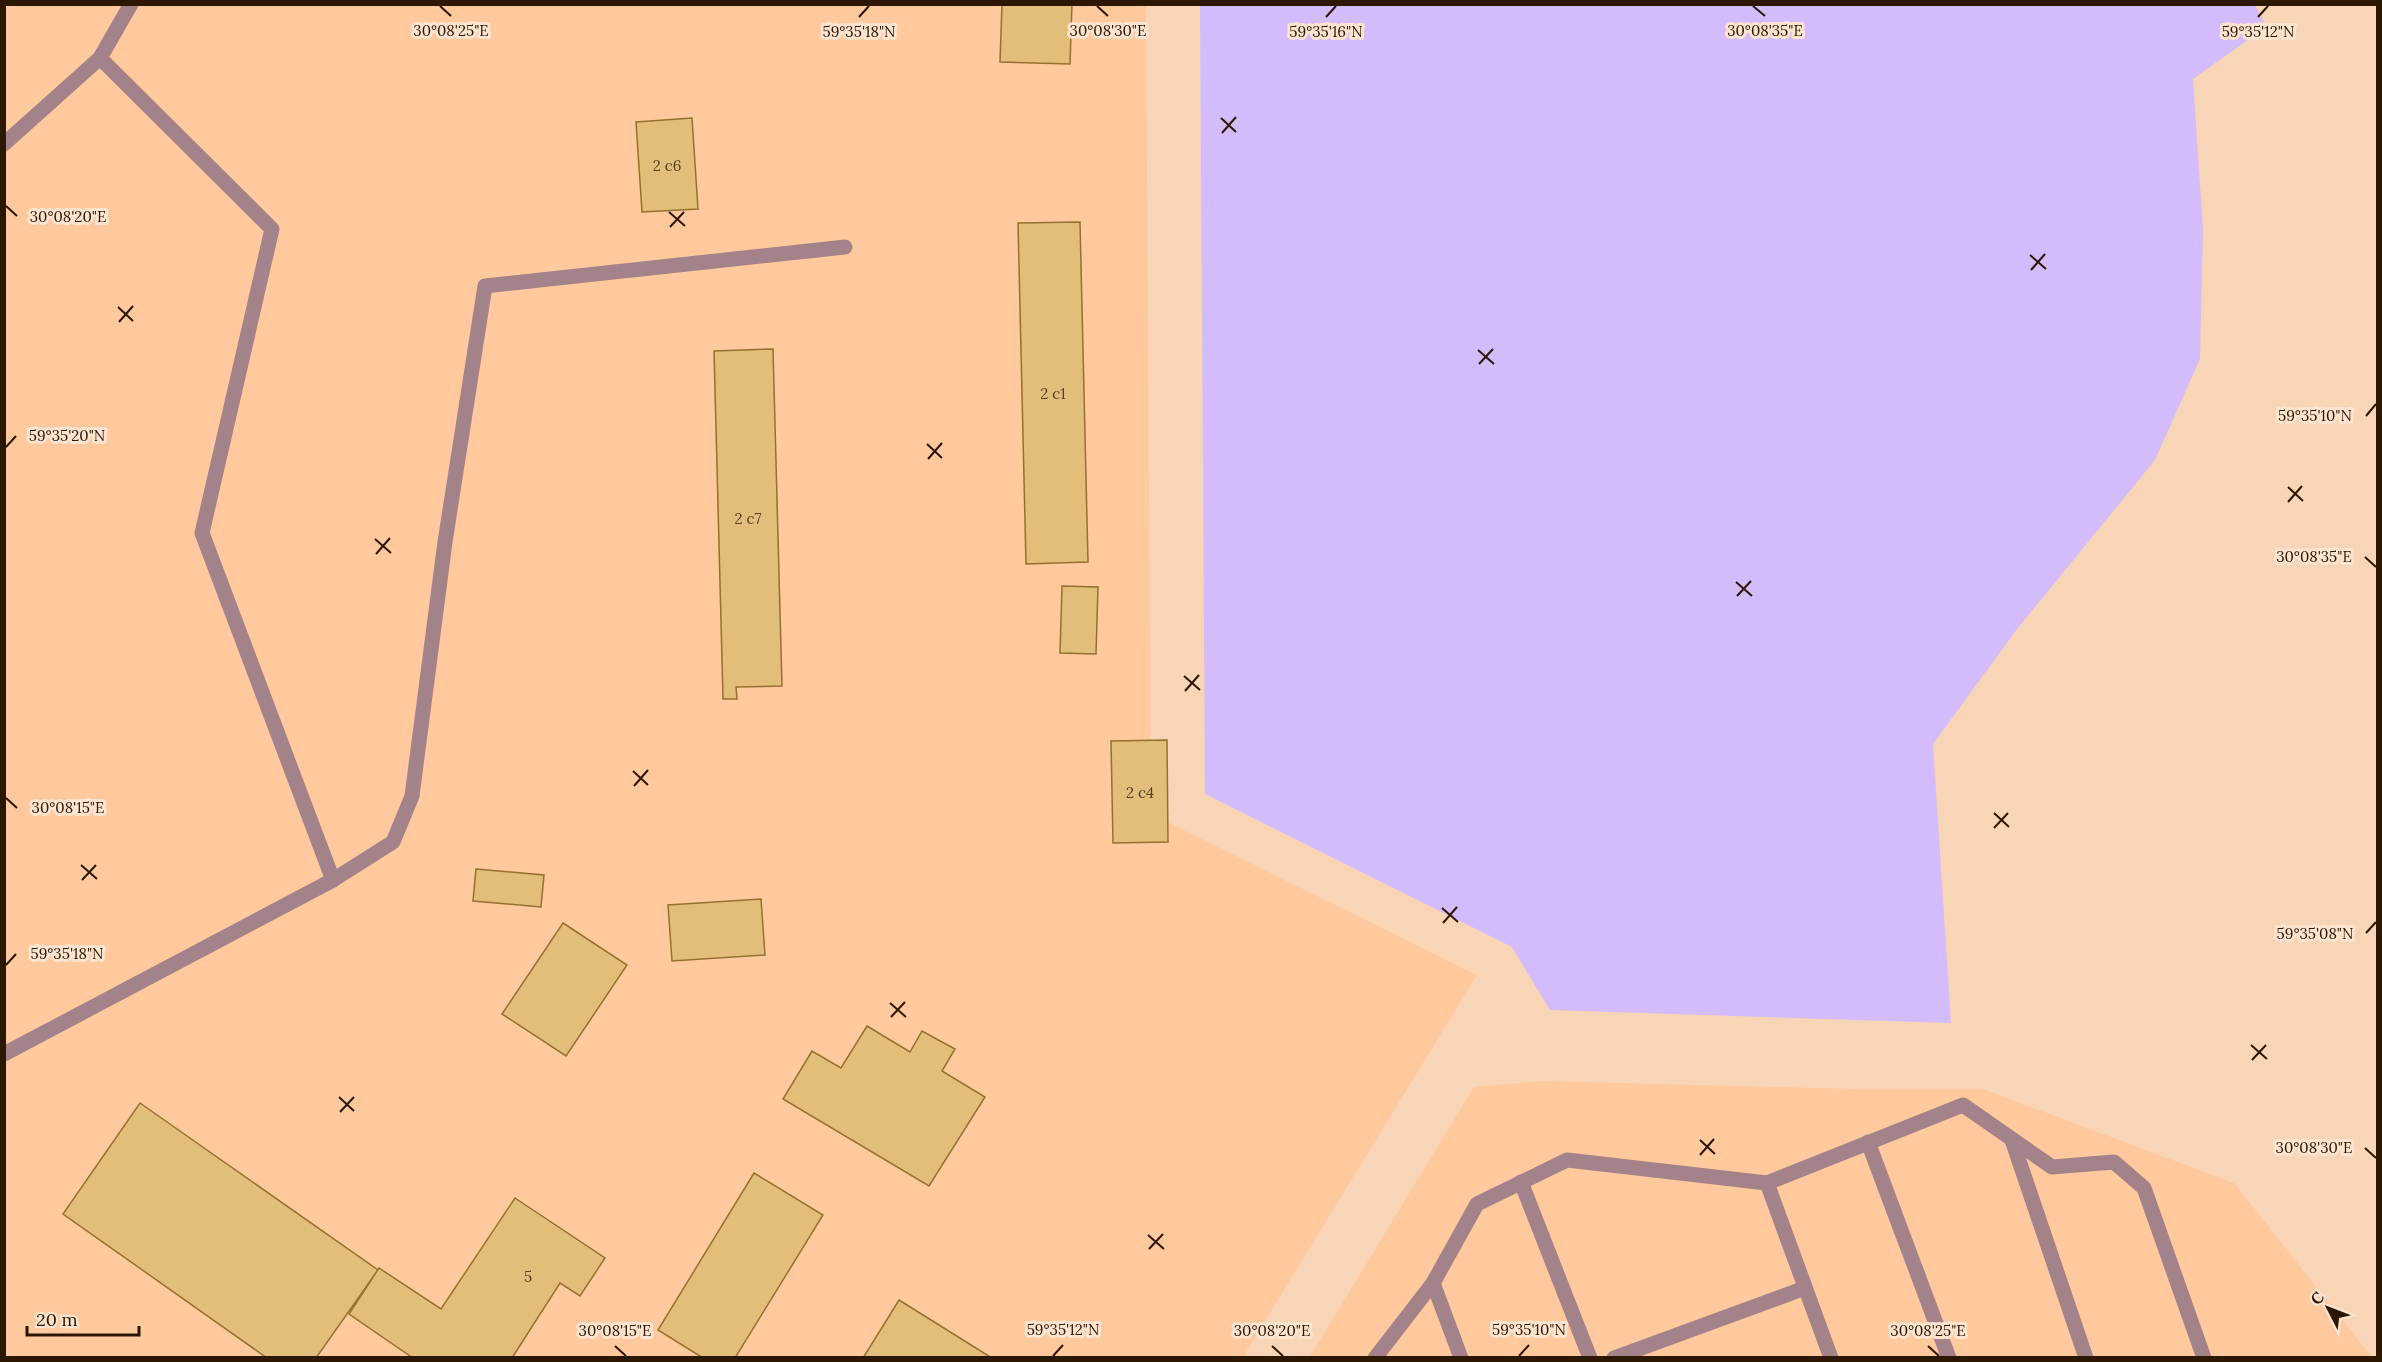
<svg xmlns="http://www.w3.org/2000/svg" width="2382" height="1362" viewBox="0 0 2382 1362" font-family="Lora,serif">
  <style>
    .built { fill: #ffc99d }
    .green { fill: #d3bbfc }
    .building { fill: #e3bd7a; stroke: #94712e; stroke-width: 1.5 }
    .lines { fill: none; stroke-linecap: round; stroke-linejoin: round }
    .minor { stroke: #a3828a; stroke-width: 15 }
    .ticks { fill: none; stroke: #2c1703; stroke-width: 2 }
    .labels { text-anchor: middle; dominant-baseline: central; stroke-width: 6; stroke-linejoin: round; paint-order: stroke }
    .number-label { font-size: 15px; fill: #5a4021 }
    .ticks-label { font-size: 15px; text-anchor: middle; fill: #2c1703; stroke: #fde4d0; stroke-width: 6; stroke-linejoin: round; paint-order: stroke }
  </style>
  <rect width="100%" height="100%" fill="#f9d5b7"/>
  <g class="built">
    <polygon points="5,5 1146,5 1151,814 1477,975 1243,1357 5,1358"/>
    <polygon points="1539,1081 1860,1089 1983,1089 2234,1183 2372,1357 1309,1358 1474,1087"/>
  </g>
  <polygon class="green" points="1200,5 2255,5 2266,27 2193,79 2203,230 2200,359 2155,460 2017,629 1933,744 1951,1023 1550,1010 1512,947 1205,794"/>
  <g class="building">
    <polygon points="1002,4 1072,4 1070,64 1000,62"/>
    <polygon points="692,118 698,209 642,212 636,122"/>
    <polygon points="1080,222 1088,562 1026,564 1018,223"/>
    <polygon points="773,349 782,686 736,687 737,699 723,699 714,351"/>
    <polygon points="1062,586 1098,587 1096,654 1060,653"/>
    <polygon points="1167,740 1168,842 1113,843 1111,741"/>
    <polygon points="476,869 544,875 541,907 473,901"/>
    <polygon points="761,899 765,955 672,961 668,905"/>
    <polygon points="563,923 627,965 566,1056 502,1014"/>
    <polygon points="867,1026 910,1052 922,1031 955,1049 942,1071 985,1097 929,1186 783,1099 812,1051 841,1068"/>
    <polygon points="140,1103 378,1270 316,1358 267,1358 63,1214"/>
    <polygon points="754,1173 823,1215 735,1358 703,1358 658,1330"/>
    <polygon points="515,1198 605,1258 580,1296 560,1283 512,1358 413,1358 349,1314 379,1268 441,1309"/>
    <polygon points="899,1300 992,1358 863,1358"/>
  </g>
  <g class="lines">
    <g class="minor">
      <polyline points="100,58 131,4"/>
      <polyline points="4,144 100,58 272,229 202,533 333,880"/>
      <polyline points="4,1054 333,880 393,842 412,796 445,542 485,286 845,247"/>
      <polyline points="2012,1140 2086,1358"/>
      <polyline points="1868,1142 1949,1358"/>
      <polyline points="1521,1182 1590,1358"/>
      <polyline points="1767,1183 1831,1358"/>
      <polyline points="1433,1283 1461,1358"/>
      <polyline points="1375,1358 1433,1283 1477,1204 1567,1160 1767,1183 1963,1105 2052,1167 2114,1162 2144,1188 2204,1358"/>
      <polyline points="1614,1358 1805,1288"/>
    </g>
  </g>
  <path class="ticks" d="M 440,6 L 451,16M 1097,6 L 1108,16M 1753,6 L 1765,16M 859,17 L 869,6M 1326,17 L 1336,6M 2258,17 L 2268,6M 1221,118 L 1236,132M 1222,133 L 1236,117M 6,206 L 17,216M 669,212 L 685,226M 670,227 L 684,212M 2030,255 L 2046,269M 2031,270 L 2045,254M 118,307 L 133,321M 119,322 L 133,306M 1478,350 L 1494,364M 1479,364 L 1493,349M 2366,416 L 2376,404M 927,444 L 942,458M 6,447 L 16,436M 928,459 L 942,443M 2288,487 L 2303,501M 2288,502 L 2302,486M 375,539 L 391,553M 376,554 L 390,538M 2365,557 L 2376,567M 1736,582 L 1752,596M 1737,596 L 1751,581M 1184,676 L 1200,690M 1185,691 L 1199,675M 633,771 L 648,785M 634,786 L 648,770M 6,798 L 17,808M 1994,813 L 2009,827M 1994,828 L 2008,813M 81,865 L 97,879M 82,880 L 96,865M 1442,908 L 1458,922M 1443,923 L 1457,907M 2366,933 L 2376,922M 6,965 L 16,954M 890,1003 L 906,1017M 891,1017 L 905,1002M 2251,1045 L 2267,1059M 2252,1060 L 2266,1045M 339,1097 L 354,1111M 340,1112 L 354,1097M 1700,1140 L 1715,1154M 2365,1148 L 2376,1158M 1700,1155 L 1714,1139M 1148,1235 L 1164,1249M 1149,1249 L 1163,1234M 615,1346 L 626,1356M 1272,1346 L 1283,1356M 1928,1346 L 1939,1356M 1053,1356 L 1063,1345M 1519,1356 L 1529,1345"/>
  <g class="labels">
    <g class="number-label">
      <text x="667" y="165">2 с6</text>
      <text x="1053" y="393">2 с1</text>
      <text x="748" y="518">2 с7</text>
      <text x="1140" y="792">2 с4</text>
      <text x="528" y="1276">5</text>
    </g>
  </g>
  <g class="ticks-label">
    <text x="451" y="36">30°08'25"E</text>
    <text x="1108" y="36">30°08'30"E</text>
    <text x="1765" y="36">30°08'35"E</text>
    <text x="859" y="37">59°35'18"N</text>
    <text x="1326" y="37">59°35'16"N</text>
    <text x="2258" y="37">59°35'12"N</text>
    <text x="68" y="222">30°08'20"E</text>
    <text x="2315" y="421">59°35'10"N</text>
    <text x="67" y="441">59°35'20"N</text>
    <text x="2314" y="562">30°08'35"E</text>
    <text x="68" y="813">30°08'15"E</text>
    <text x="2315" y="939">59°35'08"N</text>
    <text x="67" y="959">59°35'18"N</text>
    <text x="2314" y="1153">30°08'30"E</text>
    <text x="1063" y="1335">59°35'12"N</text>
    <text x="1529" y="1335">59°35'10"N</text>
    <text x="615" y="1336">30°08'15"E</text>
    <text x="1272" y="1336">30°08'20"E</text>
    <text x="1928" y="1336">30°08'25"E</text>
  </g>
  <rect width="2382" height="1362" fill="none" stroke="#2c1703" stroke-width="12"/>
  <g transform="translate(2328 1308) rotate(312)" stroke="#fde4d0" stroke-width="4.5" paint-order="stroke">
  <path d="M0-4.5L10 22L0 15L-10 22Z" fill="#2c1703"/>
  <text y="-9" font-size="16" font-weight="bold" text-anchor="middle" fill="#2c1703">С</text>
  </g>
  <path d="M27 1326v9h112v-9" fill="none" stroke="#2c1703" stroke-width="3"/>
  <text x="36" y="1326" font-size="18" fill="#2c1703" stroke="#fde4d0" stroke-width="4.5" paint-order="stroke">20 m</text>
</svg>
